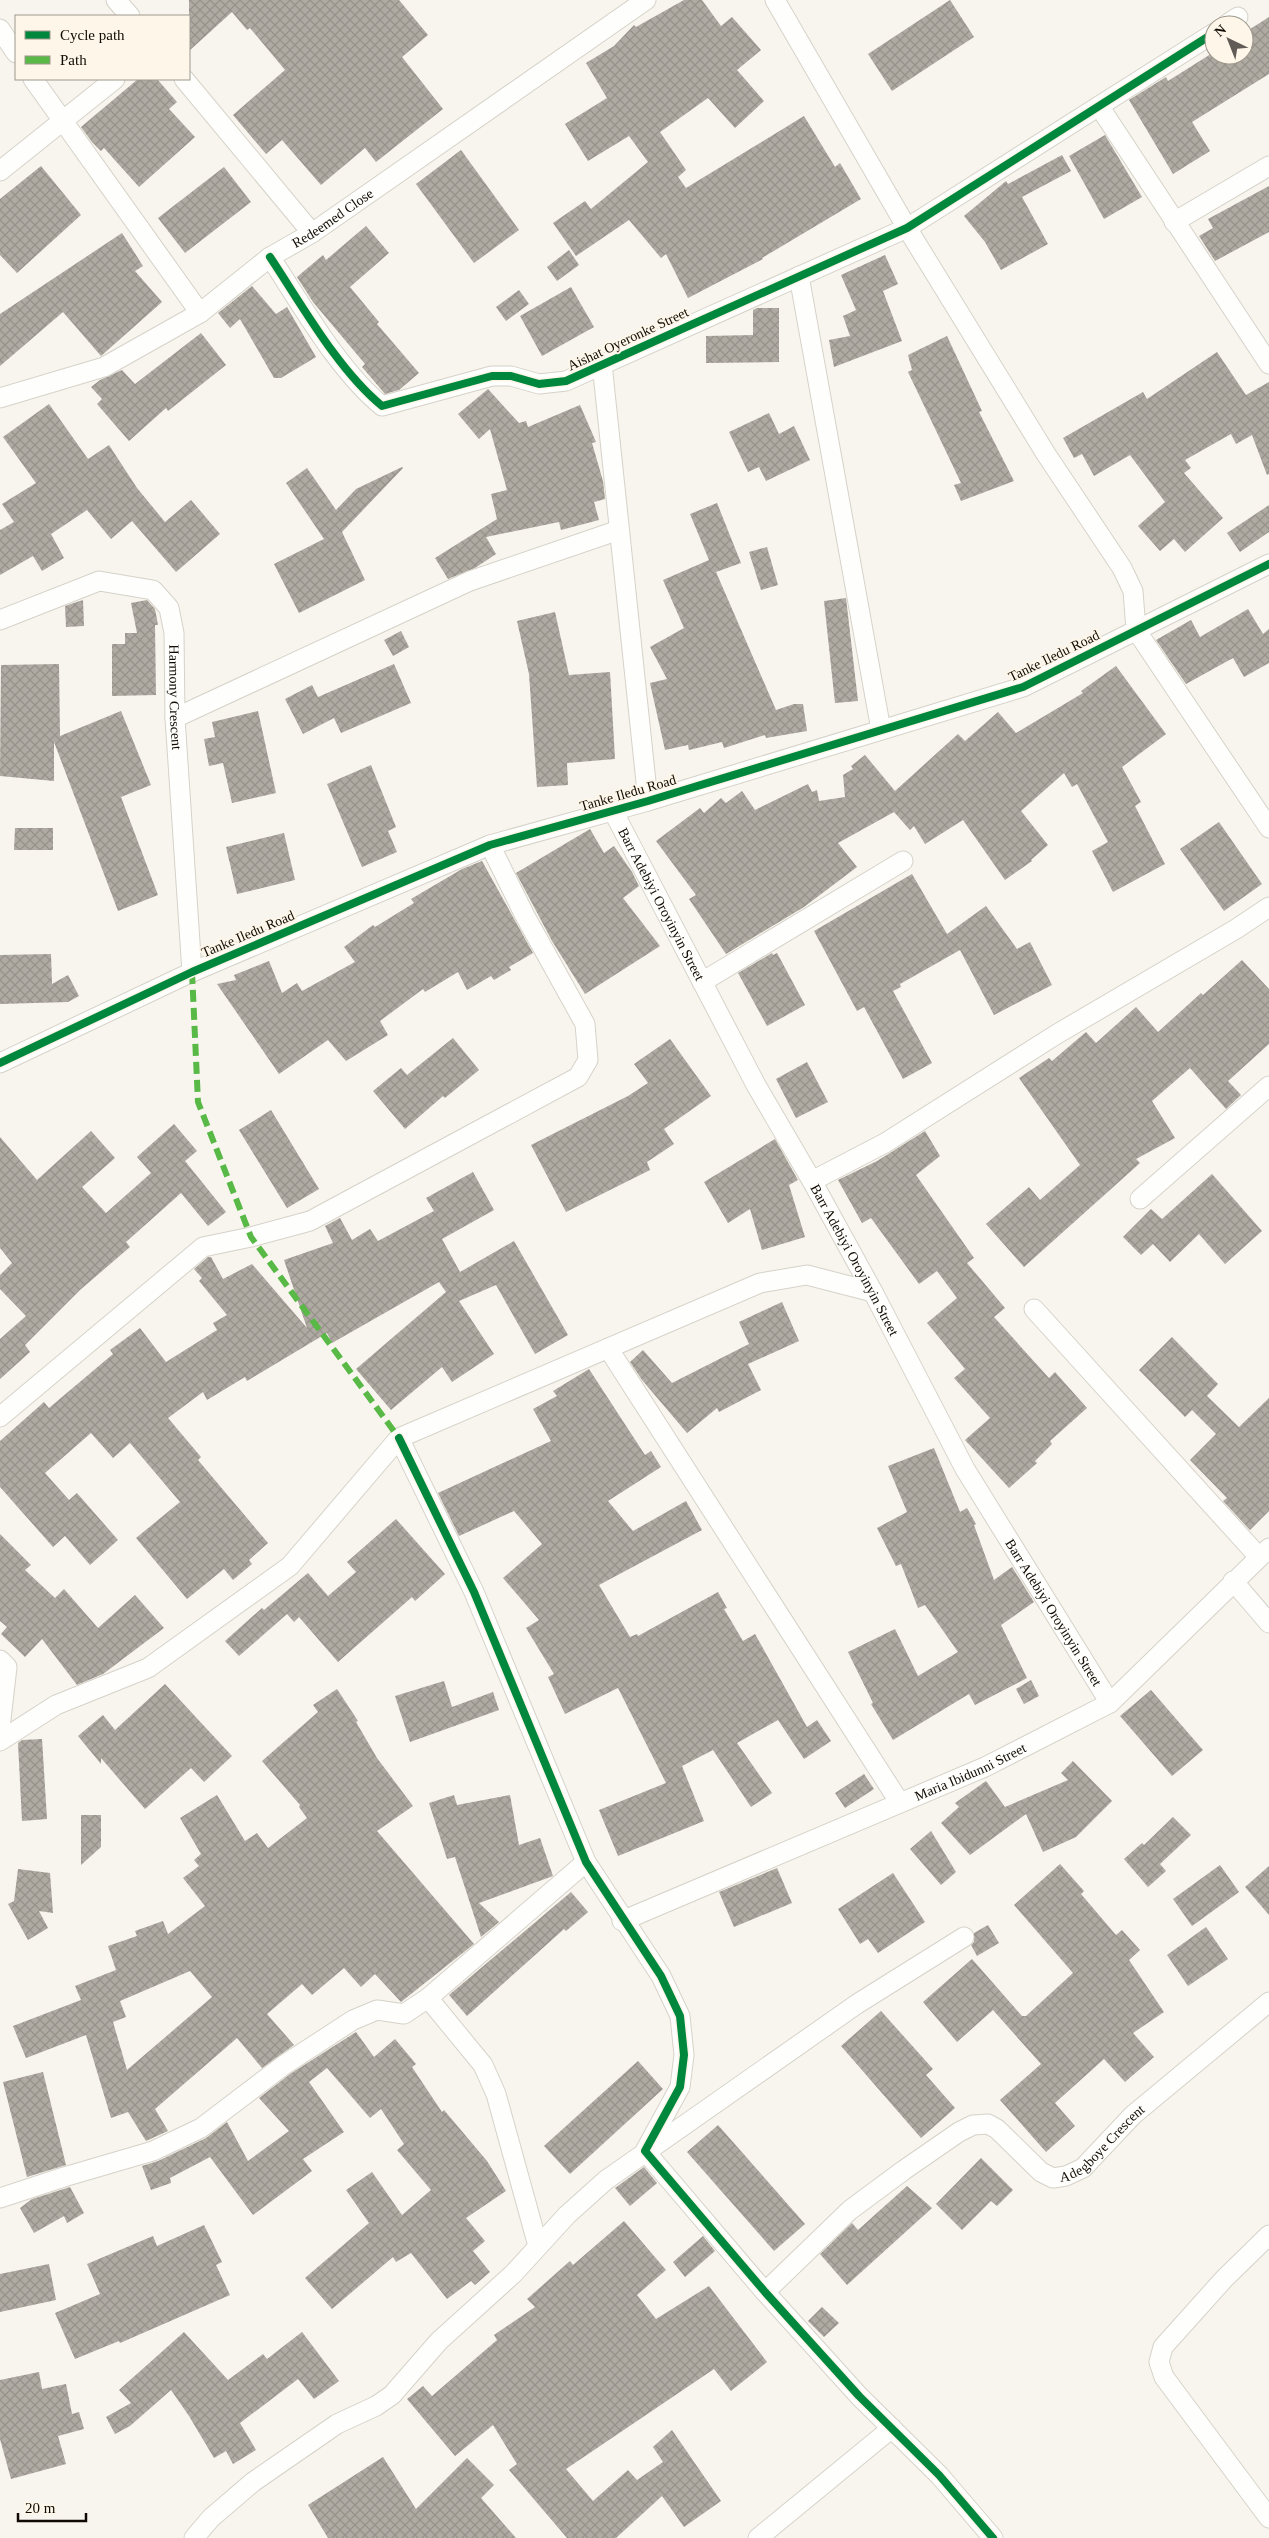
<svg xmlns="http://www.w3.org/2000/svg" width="1269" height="2538" viewBox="0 0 1269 2538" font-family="'Times New Roman',serif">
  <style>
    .building { fill: url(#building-cross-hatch); fill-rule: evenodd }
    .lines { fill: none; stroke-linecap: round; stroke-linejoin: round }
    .minor-casing { stroke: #d6d2c9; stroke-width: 21 }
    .minor { stroke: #fefefc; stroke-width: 19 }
    .quiet { stroke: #58b947; stroke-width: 6; stroke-dasharray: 12 6; stroke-linecap: butt }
    .cycleway-casing { stroke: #fdf6e9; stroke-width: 11 }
    .cycleway { stroke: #00873e; stroke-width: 8 }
    .labels { text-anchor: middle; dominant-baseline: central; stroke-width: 4; stroke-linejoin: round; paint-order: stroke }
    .street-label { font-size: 14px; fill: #100a02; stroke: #fdf6e9 }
  </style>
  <defs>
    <pattern id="building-cross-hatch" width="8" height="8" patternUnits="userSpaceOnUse" patternTransform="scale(1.25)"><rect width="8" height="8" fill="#afaaa2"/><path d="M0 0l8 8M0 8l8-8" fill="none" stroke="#96918a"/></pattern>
  </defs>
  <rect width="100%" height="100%" fill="#f8f5ee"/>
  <g class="building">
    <polygon points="189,0 399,0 428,35 402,57 443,109 376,162 365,148 321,185 282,140 266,154 233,115 285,70 250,28 247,30 232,12 189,51"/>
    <polygon points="684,0 702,0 721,26 732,17 761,50 737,70 764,101 735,128 708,98 660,132 686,170 678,177 686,188 804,116 835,167 840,163 861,199 762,258 763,259 688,298 666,254 661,258 629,220 576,256 553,223 585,201 591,209 648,162 629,136 588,161 565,124 607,98 586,63 614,46 634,25 636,27"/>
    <polygon points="950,0 974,37 892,91 868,54"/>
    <polygon points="1269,17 1269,74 1192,122 1210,151 1173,174 1129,100 1166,77 1168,81 1214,52 1214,55 1244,55 1244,33"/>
    <polygon points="138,79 157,79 177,102 169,109 195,137 139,187 104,148 101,151 92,142 81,127"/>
    <polygon points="1105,135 1142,197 1104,219 1069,156"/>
    <polygon points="461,150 519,230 474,263 416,184"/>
    <polygon points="1062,155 1071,171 1022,197 1048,244 1001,270 985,242 964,216 1006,181 1008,184"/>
    <polygon points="41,166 81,215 17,273 0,255 0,199"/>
    <polygon points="224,167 251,202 185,253 158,218"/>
    <polygon points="1269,186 1269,232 1215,261 1199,236 1213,228 1208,219"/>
    <polygon points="366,226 389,253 350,287 379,322 377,324 419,373 399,390 385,394 362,367 365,364 313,302 297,277 323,255 326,260"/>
    <polygon points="122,233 143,266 135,271 162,302 101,356 63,312 0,366 0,314"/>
    <polygon points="569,250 579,265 557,281 547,267"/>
    <polygon points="885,255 898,284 883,291 902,341 834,367 829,340 850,336 843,316 856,310 841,275"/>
    <polygon points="252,286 276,314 287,307 316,357 281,378 274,378 240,319 230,328 218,313"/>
    <polygon points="571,287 594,327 542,356 520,316"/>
    <polygon points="519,290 529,304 506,321 496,307"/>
    <polygon points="757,308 779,308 779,362 706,363 706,336 753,335 753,310"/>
    <polygon points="201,333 226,365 168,411 166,408 129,441 97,404 102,399 91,387 100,380 122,370 135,384"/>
    <polygon points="947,336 982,411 979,412 1014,481 961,501 954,485 961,483 908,372 912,370 908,355"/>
    <polygon points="1217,352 1246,395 1269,382 1269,474 1267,475 1252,435 1236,444 1231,434 1185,460 1191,468 1184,473 1223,518 1185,552 1174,539 1160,551 1138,526 1165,502 1130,455 1094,476 1082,454 1074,458 1063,438 1143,392 1147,399"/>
    <polygon points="488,389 519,423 526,421 528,427 580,405 596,442 592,443 603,481 605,499 594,502 599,520 561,530 559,522 486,537 496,554 475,568 448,579 435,558 497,519 491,494 507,490 490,429 479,439 458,414"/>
    <polygon points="49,404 88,459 109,445 137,488 165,522 191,500 220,534 176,572 132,521 111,539 87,510 51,534 64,558 42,571 33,556 0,575 0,530 14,522 2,504 36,483 3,437"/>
    <polygon points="769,413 779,434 794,426 810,460 766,481 759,467 748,472 729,432"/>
    <polygon points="402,467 403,468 342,532 365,580 299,613 274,564 324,539 286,483 307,468 336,510 356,489"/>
    <polygon points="717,503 741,563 716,572 776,710 794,704 803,704 807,731 766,738 765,735 724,748 722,742 689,750 688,745 665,750 650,683 667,679 650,647 684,628 663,580 709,560 690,514"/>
    <polygon points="1269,505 1269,532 1240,552 1227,533"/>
    <polygon points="767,547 778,585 761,590 749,552"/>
    <polygon points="846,598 858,701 835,703 824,601"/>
    <polygon points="83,600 84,626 66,627 65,606"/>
    <polygon points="147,600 155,609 158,625 155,625 156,695 112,696 112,644 125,644 125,633 137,633 131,603"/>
    <polygon points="1248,609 1263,634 1269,629 1269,663 1244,677 1233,658 1186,684 1156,640 1191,620 1200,637"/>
    <polygon points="555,612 569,675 610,672 615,759 567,763 568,785 537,787 529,674 517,621"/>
    <polygon points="401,631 409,647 393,656 384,640"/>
    <polygon points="59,664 60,736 121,711 151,785 121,797 158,895 118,911 54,742 54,781 0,776 1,665"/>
    <polygon points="394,664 411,703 341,733 334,718 303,734 285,699 312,685 318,697"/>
    <polygon points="1116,666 1166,734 1122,767 1141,802 1135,806 1165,864 1113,892 1092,851 1108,842 1077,784 1072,787 1064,773 1021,811 1048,845 1031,860 1032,861 1005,880 963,820 925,844 914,826 910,830 894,812 838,843 857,867 804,907 726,954 689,899 696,895 656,841 700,808 704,813 721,798 726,803 742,791 755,810 808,784 812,792 817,790 819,801 845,797 843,775 853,769 851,766 865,755 895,791 958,734 965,741 998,712 1016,733 1083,693 1081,691"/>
    <polygon points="258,711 276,793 232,803 223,763 209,766 204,739 215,737 212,722"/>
    <polygon points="371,765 396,827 388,831 397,852 362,867 327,784"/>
    <polygon points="1219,822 1262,884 1224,911 1180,849"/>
    <polygon points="15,828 53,828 53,850 14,850"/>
    <polygon points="590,829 604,853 614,846 632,872 639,886 623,898 660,946 585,994 552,941 516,873"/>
    <polygon points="284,833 295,880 237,894 226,847"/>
    <polygon points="482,861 533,953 509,967 511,970 494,980 491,976 467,990 458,972 425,992 423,989 380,1021 388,1035 346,1061 328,1040 279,1074 217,984 236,980 234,975 269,961 282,993 297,983 302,991 355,962 344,947 373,925 375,927 414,903 411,899 462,869"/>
    <polygon points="912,874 947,934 986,906 1017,949 1030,942 1052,985 994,1015 960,950 900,984 901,987 893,991 932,1063 903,1079 864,1007 857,1011 814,931"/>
    <polygon points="772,953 773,955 777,953 805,1005 767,1026 738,973"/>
    <polygon points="51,954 52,984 68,975 79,996 68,1002 0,1004 0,955"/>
    <polygon points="1242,960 1269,989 1269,1044 1228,1081 1241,1095 1226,1109 1190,1068 1152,1101 1175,1138 1136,1159 1140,1163 1024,1267 986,1224 1029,1187 1040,1200 1080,1165 1019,1078 1049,1058 1052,1061 1086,1032 1096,1043 1136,1007 1158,1032 1201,993 1203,995"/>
    <polygon points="453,1038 479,1070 445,1098 443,1096 405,1129 373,1091 401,1068 407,1075"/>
    <polygon points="670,1039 711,1096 664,1129 674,1144 647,1162 650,1170 566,1212 531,1145 628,1096 648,1083 634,1064"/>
    <polygon points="807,1062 828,1102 796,1118 776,1079"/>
    <polygon points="271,1110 319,1189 287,1208 239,1130"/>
    <polygon points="174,1124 197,1151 185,1161 226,1212 208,1226 181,1193 126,1242 130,1247 80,1290 25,1345 30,1352 0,1379 0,1339 26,1316 0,1289 0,1275 12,1263 0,1248 0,1137 37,1180 91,1131 115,1158 82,1187 106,1213 151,1173 137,1157"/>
    <polygon points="925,1131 940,1156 916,1175 974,1258 967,1263 1005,1308 994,1317 1049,1378 1055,1372 1087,1408 1050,1441 1052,1444 1035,1461 1037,1463 1009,1488 965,1440 990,1418 954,1378 965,1369 927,1323 957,1298 937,1271 919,1284 871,1218 862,1223 838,1180 877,1161"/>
    <polygon points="775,1139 798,1180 789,1185 805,1237 762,1250 750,1209 728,1223 704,1182"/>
    <polygon points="473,1172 494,1210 442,1239 460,1272 514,1241 568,1335 535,1354 496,1285 459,1301 494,1354 452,1382 442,1367 391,1410 356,1369 446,1292 439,1282 332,1343 327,1333 247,1381 245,1377 207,1400 203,1392 168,1418 201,1457 198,1460 268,1543 249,1560 252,1564 233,1580 224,1569 187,1599 136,1538 180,1502 130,1443 113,1458 91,1433 45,1473 69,1500 77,1493 118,1540 90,1565 65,1536 53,1547 0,1487 0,1441 44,1402 49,1408 113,1354 110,1350 140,1328 166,1362 217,1330 213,1323 227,1315 199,1281 202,1278 194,1269 208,1257 211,1257 223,1279 252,1264 307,1328 284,1260 333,1243 325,1226 340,1218 352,1240 370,1229 378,1241 434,1211 426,1198"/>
    <polygon points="1212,1174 1262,1231 1225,1264 1199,1234 1170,1262 1153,1244 1141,1255 1123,1237 1151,1209 1162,1219"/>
    <polygon points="782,1302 799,1341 748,1364 761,1390 719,1412 717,1408 687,1433 642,1380 630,1362 643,1350 672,1383 749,1344 739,1322"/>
    <polygon points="1172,1337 1218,1384 1207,1396 1239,1427 1269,1398 1269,1511 1250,1530 1223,1501 1227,1498 1190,1460 1216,1434 1192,1410 1185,1417 1139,1370"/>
    <polygon points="589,1369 645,1455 651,1451 661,1467 608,1501 633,1531 686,1501 702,1530 599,1585 630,1637 637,1634 638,1636 718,1592 727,1608 724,1609 743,1641 755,1634 807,1727 817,1720 831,1741 804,1759 778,1720 737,1743 772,1793 751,1807 713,1750 682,1766 704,1821 618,1856 599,1810 666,1783 618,1688 565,1714 548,1677 554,1674 526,1628 539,1620 503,1578 542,1544 514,1511 459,1536 438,1493 551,1441 533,1409 557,1396 553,1391"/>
    <polygon points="934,1448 960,1512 967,1508 976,1524 974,1525 994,1580 1012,1567 1034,1602 1001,1625 1027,1678 975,1705 969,1694 893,1740 871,1704 873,1703 848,1652 895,1629 918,1676 958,1652 925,1605 918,1608 901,1564 896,1566 877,1528 907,1512 888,1466"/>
    <polygon points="396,1519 445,1574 415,1601 412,1597 338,1662 299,1617 294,1622 287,1614 239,1656 225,1641 262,1608 264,1610 308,1573 328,1596 356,1572 347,1562"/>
    <polygon points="0,1534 31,1565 25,1570 55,1598 64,1589 98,1628 135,1595 164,1628 103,1674 77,1685 42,1639 25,1657 1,1634 7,1627 0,1621"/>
    <polygon points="1031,1680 1039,1696 1024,1704 1016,1689"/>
    <polygon points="444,1681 452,1707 493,1692 499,1710 410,1742 395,1696"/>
    <polygon points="165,1684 232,1756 204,1782 191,1768 145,1809 101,1758 101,1764 78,1736 103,1715 115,1730"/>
    <path d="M 337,1689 L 358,1721 L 356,1722 L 377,1758 L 413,1806 L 377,1831 L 474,1944 L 401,2002 L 375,1974 L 361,1987 L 344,1968 L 312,1995 L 302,1984 L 267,2014 L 294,2045 L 262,2068 L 237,2038 L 155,2109 L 168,2131 L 146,2141 L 128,2112 L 111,2118 L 86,2035 L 26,2058 L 13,2026 L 81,2000 L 75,1986 L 116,1970 L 108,1946 L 137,1936 L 135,1931 L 163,1921 L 168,1934 L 205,1906 L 183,1878 L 199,1866 L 194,1860 L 201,1854 L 180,1818 L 217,1795 L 245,1841 L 257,1833 L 268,1848 L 307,1818 L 299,1807 L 300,1805 L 262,1761 L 318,1712 L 313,1705 ZM 190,1971 L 212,1997 L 127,2070 L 113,2022 L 126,2017 L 120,2001 Z"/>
    <polygon points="1151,1690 1203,1750 1172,1776 1120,1716"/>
    <polygon points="42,1739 47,1819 22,1821 18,1743 22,1740"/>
    <polygon points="1073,1761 1112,1801 1076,1837 1043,1852 1026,1814 970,1855 941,1823 959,1807 955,1803 986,1781 1005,1807 1068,1780 1061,1773"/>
    <polygon points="864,1774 874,1789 845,1808 835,1793"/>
    <polygon points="454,1795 457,1805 510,1795 519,1845 540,1838 553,1876 479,1903 499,1922 481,1937 455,1857 447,1859 429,1803"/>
    <polygon points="81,1815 101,1815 101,1847 81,1865"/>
    <polygon points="1173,1817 1191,1835 1160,1864 1166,1871 1148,1887 1124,1859 1142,1843 1144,1845"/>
    <polygon points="931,1831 956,1872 941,1885 910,1849"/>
    <polygon points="1060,1864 1084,1891 1081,1894 1116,1935 1122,1930 1140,1950 1129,1960 1164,2012 1133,2033 1154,2057 1125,2082 1104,2059 1055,2103 1075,2126 1046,2152 1000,2100 1041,2064 993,2010 957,2042 923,2002 972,1959 1022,2016 1026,2016 1073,1973 1014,1905"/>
    <polygon points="1220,1865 1239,1892 1192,1926 1173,1899"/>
    <polygon points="1269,1866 1269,1915 1245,1887"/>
    <polygon points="777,1868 792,1903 734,1927 719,1892"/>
    <polygon points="18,1869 50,1873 53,1913 39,1911 48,1928 28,1940 8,1904 14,1901"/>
    <polygon points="893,1873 925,1922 878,1953 868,1939 860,1944 838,1909"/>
    <polygon points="571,1892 588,1912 566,1931 564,1929 467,2016 449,1995"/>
    <polygon points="988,1925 999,1943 977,1956 971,1945 974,1942 974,1933"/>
    <polygon points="1206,1927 1228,1959 1188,1986 1167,1955"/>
    <polygon points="881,2011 933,2069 926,2075 955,2108 921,2138 841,2046"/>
    <polygon points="356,2032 374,2057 395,2039 416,2064 412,2067 442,2112 444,2110 487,2161 506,2191 466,2218 485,2241 473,2251 490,2272 475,2285 471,2281 447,2299 411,2253 396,2262 393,2257 332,2309 305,2278 369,2223 346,2190 372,2172 402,2215 431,2190 397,2150 404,2144 381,2109 370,2118 327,2068 309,2082 344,2132 303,2159 312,2171 253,2215 210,2157 170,2178 171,2183 151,2190 142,2166 158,2161 206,2138 227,2122 248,2161 289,2131 259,2098 290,2074"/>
    <polygon points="638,2061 663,2089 570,2174 544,2146"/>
    <polygon points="43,2072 66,2165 27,2177 3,2082"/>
    <polygon points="718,2125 805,2224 774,2251 687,2152"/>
    <polygon points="981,2158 1013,2190 997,2206 991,2201 962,2230 936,2204"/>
    <polygon points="644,2167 657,2183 630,2206 615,2188"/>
    <polygon points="907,2186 932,2208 847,2285 820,2254 852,2223 858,2230"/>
    <polygon points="70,2187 84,2213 67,2223 64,2216 34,2233 20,2208 32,2199"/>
    <polygon points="624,2221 666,2270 637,2295 656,2319 709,2286 767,2362 731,2391 714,2369 566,2469 593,2501 628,2470 637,2480 663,2462 653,2447 672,2430 721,2501 684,2527 662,2496 616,2538 567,2538 509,2470 517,2464 493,2425 455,2456 407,2399 423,2386 432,2396 497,2340 494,2335 535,2307 527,2299 570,2261 573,2265"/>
    <polygon points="204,2225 222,2262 216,2265 230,2295 120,2343 119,2341 75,2359 55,2313 100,2294 87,2264 153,2236 157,2246"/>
    <polygon points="703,2236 715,2251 685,2277 673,2262"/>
    <polygon points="49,2264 56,2300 0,2312 0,2274"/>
    <polygon points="822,2307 839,2323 824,2337 808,2321"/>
    <polygon points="184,2332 228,2380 263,2354 267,2359 302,2332 339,2381 314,2399 298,2379 240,2423 256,2450 233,2464 226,2451 214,2458 189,2416 171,2390 130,2426 115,2434 106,2417 131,2403 119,2390"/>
    <polygon points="39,2372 42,2389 66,2384 72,2414 79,2412 84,2429 58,2436 66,2464 11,2479 0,2439 0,2380"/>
    <polygon points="383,2457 416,2509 467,2458 494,2485 481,2498 516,2538 328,2538 308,2505"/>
  </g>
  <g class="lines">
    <defs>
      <g id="minor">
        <polyline points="116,0 130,16"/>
        <polyline points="775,0 907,228 1046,454 1122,568 1133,591 1136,630 1269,828"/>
        <polyline points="1226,25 1238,17"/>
        <polyline points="0,29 16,53"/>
        <polyline points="33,79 200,313"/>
        <polyline points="184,79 312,233"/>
        <polyline points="1099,106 1269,364"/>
        <polyline points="0,171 115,79"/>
        <polyline points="1174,222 1269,166"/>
        <path d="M 270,257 C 302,305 338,370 382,406 L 492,376 L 511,376 L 539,384 L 566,381 L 907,228 L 1214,33"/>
        <polyline points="799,276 881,730"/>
        <polyline points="602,364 648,801"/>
        <path id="s1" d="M 0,398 L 104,367 L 200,313 L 270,257 L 312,233 L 646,0"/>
        <path id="s2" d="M 0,620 L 99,581 L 153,590 L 169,608 L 174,633 L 175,718 L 192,972"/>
        <polyline points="175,718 470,581 619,530"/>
        <path id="s3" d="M 613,811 L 756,1085 L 812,1181 L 873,1292 L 965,1469 L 1110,1703"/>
        <polyline points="702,982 903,861"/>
        <polyline points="0,1063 192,972 490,845 648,801 1023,687 1269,564"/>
        <polyline points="812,1181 885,1143 1057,1034 1236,929 1269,907"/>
        <polyline points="1140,1199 1269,1086"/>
        <polyline points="1034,1309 1259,1557"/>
        <polyline points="608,1348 900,1803"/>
        <polyline points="0,1417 203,1247 251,1237 310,1221 578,1077 588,1060 585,1024 524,914 490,845"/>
        <polyline points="399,1438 474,1592 586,1862 661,1976 680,2016 684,2055 680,2087 645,2151 765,2292 859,2396 939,2475 993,2538"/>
        <polyline points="1233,1581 1269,1623"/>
        <polyline points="0,1660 7,1667 0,1728"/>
        <polyline points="0,1741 56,1705 148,1668 290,1566 399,1438 760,1283 807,1275 873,1292"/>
        <path id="s4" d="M 622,1921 L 985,1767 L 1110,1703 L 1269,1548"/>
        <polyline points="428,1998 483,2065 496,2094 538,2246"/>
        <polyline points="0,2198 64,2177 153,2151 201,2128 284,2065 353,2020 377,2010 404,2014 428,1998 586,1862"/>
        <polyline points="1269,2235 1224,2279 1163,2347 1159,2362 1164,2377 1269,2518"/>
        <path id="s5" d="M 765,2292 L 850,2210 L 904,2170 L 959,2132 L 973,2125 L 988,2124 L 997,2129 L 1041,2172 L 1053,2178 L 1066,2176 L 1083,2168 L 1133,2115 L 1269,2002"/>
        <polyline points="194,2538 211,2518 253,2482 337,2424 376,2406 392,2395 439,2341 513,2274 567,2215 606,2180 857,2004 964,1937"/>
        <polyline points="758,2538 892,2428"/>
      </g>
    </defs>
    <use href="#minor" class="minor-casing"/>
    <use href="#minor" class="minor"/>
    <polyline class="quiet" points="192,972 198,1102 251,1237 399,1438"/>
    <defs>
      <g id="cycleway">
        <path d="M 270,257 C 302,305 338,370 382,406 L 492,376 L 511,376 L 539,384 L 566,381 L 907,228 L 1214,33"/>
        <polyline points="0,1063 192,972 490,845 648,801 1023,687 1269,564"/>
        <polyline points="399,1438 474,1592 586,1862 661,1976 680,2016 684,2055 680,2087 645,2151 765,2292 859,2396 939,2475 993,2538"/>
      </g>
    </defs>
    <use href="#cycleway" class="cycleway-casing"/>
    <use href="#cycleway" class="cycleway"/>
  </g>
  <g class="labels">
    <g class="street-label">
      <text stroke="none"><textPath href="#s1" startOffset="382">Redeemed Close</textPath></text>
      <text transform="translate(628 339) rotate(-25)">Aishat Oyeronke Street</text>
      <text transform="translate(1054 656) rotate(-26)">Tanke Iledu Road</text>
      <text stroke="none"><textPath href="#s2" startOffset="275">Harmony Crescent</textPath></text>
      <text transform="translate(628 793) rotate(-16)">Tanke Iledu Road</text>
      <text stroke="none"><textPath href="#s3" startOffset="105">Barr Adebiyi Oroyinyin Street</textPath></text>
      <text transform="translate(248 934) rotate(-23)">Tanke Iledu Road</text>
      <text stroke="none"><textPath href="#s3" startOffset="510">Barr Adebiyi Oroyinyin Street</textPath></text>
      <text stroke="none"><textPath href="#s3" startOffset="915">Barr Adebiyi Oroyinyin Street</textPath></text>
      <text stroke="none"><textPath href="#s4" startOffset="379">Maria Ibidunni Street</textPath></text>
      <text stroke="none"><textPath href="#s5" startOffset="430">Adegboye Crescent</textPath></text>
    </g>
  </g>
  <rect x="15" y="15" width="175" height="65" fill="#fdf6e9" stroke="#9e988d"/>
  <rect x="25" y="31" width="25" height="8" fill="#00873e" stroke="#9e988d"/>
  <text x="60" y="40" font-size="15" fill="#100a02">Cycle path</text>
  <rect x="25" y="56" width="25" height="8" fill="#58b947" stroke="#9e988d"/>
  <text x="60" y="65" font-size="15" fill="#100a02">Path</text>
  <g transform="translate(1229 40) rotate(317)"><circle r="24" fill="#fdf6e9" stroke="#9e988d"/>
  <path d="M0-4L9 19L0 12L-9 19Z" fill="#615c55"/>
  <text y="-8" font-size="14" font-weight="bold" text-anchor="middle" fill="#100a02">N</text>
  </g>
  <path d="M18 2513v8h68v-8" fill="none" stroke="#100a02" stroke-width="2.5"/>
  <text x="25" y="2513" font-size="15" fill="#100a02" stroke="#fdf6e9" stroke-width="4" paint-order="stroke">20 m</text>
</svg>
